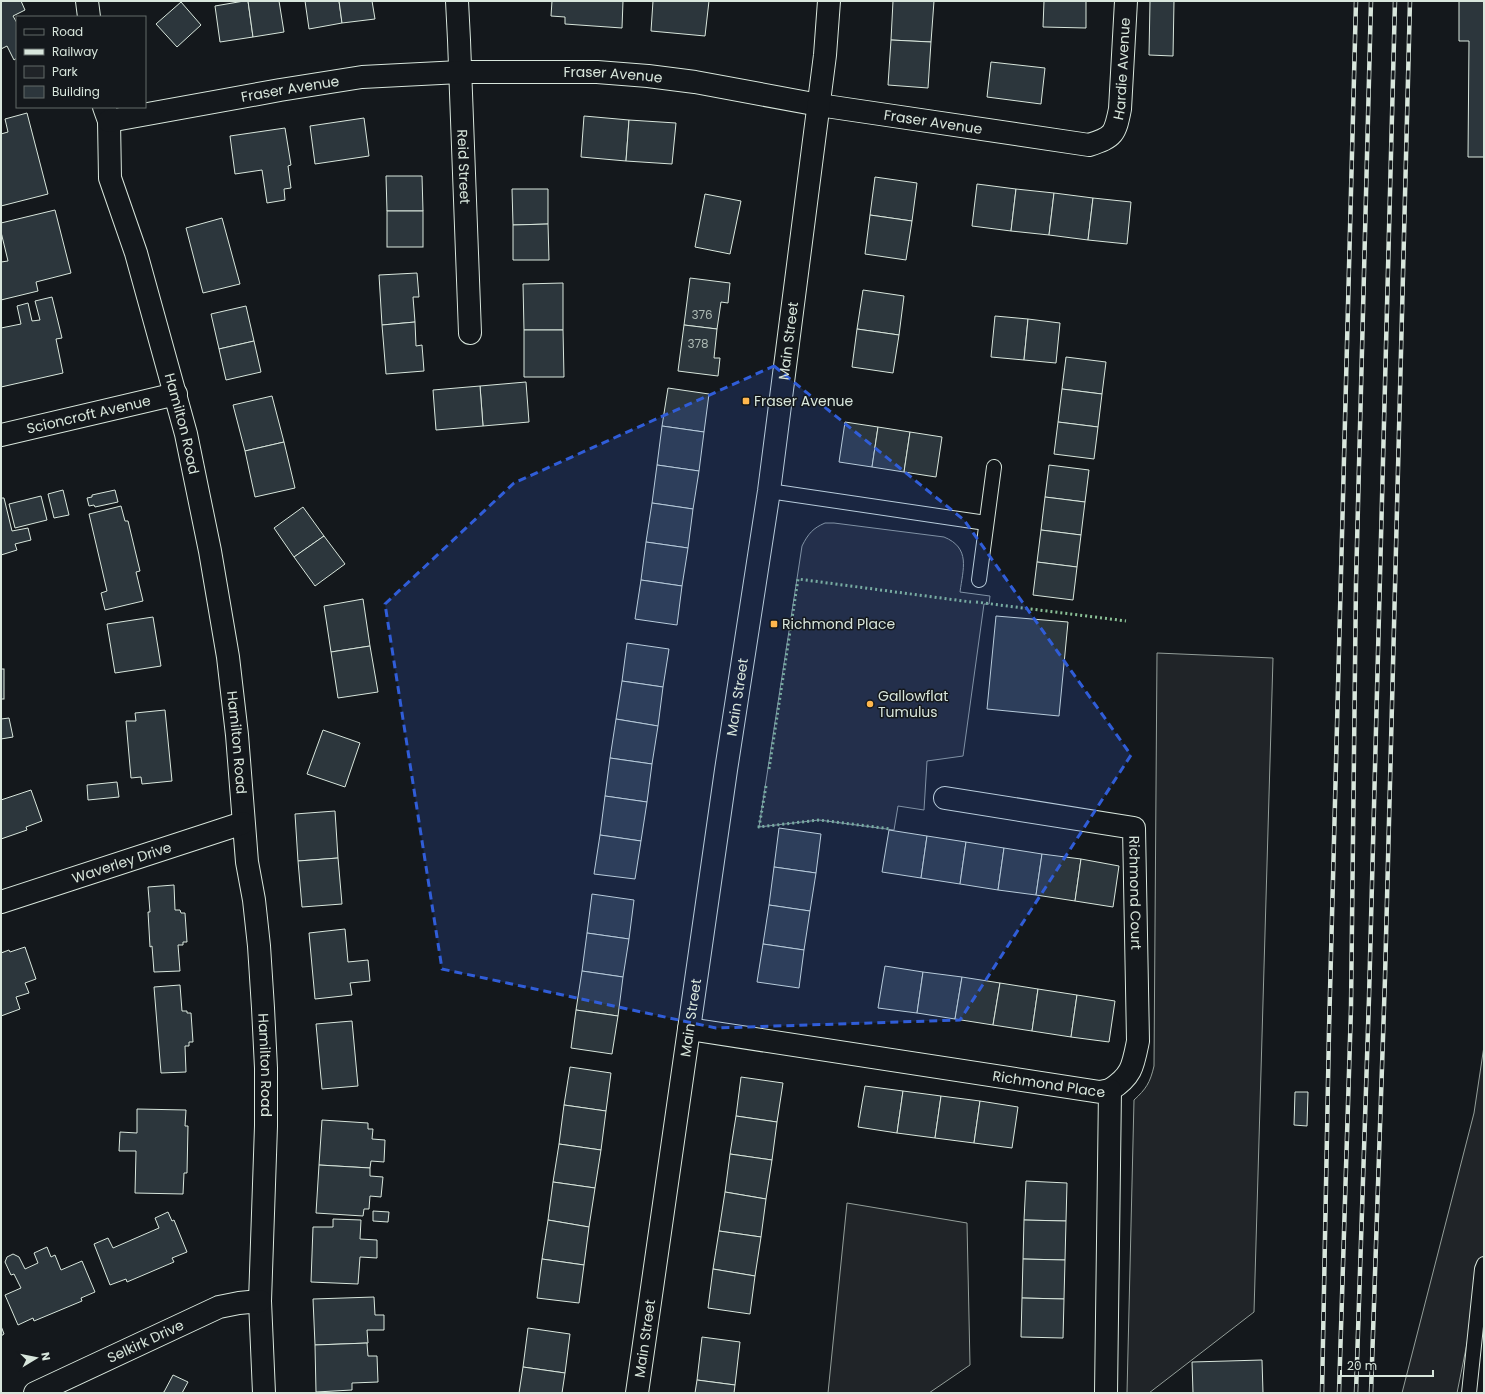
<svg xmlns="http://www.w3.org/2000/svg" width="1485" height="1394" viewBox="0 0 1485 1394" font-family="Poppins,sans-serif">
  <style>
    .green { fill: #202428; stroke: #939e99 }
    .building { fill: #2c363c; stroke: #d8e6dc }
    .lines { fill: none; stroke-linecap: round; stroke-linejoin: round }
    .service-casing { stroke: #d8e6dc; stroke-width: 16 }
    .minor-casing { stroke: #d8e6dc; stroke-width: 24 }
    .secondary-casing { stroke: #d8e6dc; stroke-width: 24 }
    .service { stroke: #14181c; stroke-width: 14 }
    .minor { stroke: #14181c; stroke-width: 22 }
    .secondary { stroke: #14181c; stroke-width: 22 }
    .rail-casing { stroke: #d8e6dc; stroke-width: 4.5 }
    .rail { stroke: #14181c; stroke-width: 3; stroke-dasharray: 9; stroke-linecap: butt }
    .hedge { stroke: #8ac095; stroke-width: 3; stroke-dasharray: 2 3; stroke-linecap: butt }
    .marked { fill: #305dd8; fill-opacity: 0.2; stroke: #305dd8; stroke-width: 3; stroke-dasharray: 8 5; stroke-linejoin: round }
    .poi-dot { fill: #ffb74d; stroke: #14181c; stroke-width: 1.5 }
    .labels { text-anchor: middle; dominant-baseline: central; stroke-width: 3; stroke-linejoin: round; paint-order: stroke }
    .number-label { font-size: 12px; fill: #adbab4 }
    .street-label { font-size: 14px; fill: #d8e6dc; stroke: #14181c }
    .poi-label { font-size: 14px; fill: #d8e6dc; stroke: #14181c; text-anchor: start }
  </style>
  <rect width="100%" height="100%" fill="#14181c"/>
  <g class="green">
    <path d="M 825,523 L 834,523 L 944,537 C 971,548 963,569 960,592 L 990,596 L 989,604 L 984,604 L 963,756 L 927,761 L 924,810 L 898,806 L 894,830 L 819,820 L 759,827 L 802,546 C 808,534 813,528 825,523 Z"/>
    <path d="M 1157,653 L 1273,658 L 1254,1312 L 1149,1393 L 1127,1393 L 1134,1100 C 1146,1089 1150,1083 1154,1066 Z"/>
    <polygon points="1484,1046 1484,1259 1457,1393 1402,1393 1474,1113"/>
    <polygon points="847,1203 967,1223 970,1365 929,1393 828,1393"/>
  </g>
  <g class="building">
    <polygon points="1,1 21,1 25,10 13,16 17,23 17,58 14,60 7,46 1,49"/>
    <polygon points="244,1 248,1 253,37 220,42 215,6"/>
    <polygon points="248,1 279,1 284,32 253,37"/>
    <polygon points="305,1 339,1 342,23 309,29"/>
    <polygon points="339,1 372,1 375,19 342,23"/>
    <polygon points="552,1 623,1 622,28 565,24 565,17 551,16"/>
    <polygon points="653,1 709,1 705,36 651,31"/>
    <polygon points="893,1 934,1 931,42 891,40"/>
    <polygon points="1044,1 1086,1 1086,28 1043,27"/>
    <polygon points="1150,1 1174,1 1173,56 1149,55"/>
    <polygon points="1459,1 1484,1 1484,157 1468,157 1469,41 1459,41"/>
    <polygon points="181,2 201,25 177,47 156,24"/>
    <polygon points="891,40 931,42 928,88 888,85"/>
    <polygon points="991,62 1045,68 1041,104 987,97"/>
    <polygon points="27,113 48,194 1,206 1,134 8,132 5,119"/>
    <polygon points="584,116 629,120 626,161 581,157"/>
    <polygon points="364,118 369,156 315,164 310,126"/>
    <polygon points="629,120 676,123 672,164 626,161"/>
    <polygon points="285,128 291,165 288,166 291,188 284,189 285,200 267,203 262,170 235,174 230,136"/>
    <polygon points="386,176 422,176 423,211 387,211"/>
    <polygon points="875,177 917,183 912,221 870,215"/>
    <polygon points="977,184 1016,189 1011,231 972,226"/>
    <polygon points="512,189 548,189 548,224 513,225"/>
    <polygon points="1016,189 1054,193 1049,235 1011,231"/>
    <polygon points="1054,193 1093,198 1088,240 1049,235"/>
    <polygon points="705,194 741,201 730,254 695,247"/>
    <polygon points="1093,198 1131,202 1127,244 1088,240"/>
    <polygon points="55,210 71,273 36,282 38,291 1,300 1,262 8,261 1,232 1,223"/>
    <rect x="387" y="211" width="36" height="36"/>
    <polygon points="870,215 912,221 906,260 865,254"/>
    <polygon points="222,218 240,284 203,293 186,228"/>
    <polygon points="548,224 549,260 513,260 513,225"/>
    <polygon points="417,273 419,297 413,297 415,322 382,325 379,275"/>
    <polygon points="690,278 730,283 728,303 721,302 717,329 684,325"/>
    <polygon points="563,283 563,330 524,330 523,284"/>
    <polygon points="863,290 904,296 899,335 857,329"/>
    <polygon points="52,297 62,338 56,339 63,373 1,387 1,328 21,324 17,306 28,303 32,321 40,320 35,301"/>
    <polygon points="246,306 254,341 219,349 211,314"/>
    <polygon points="995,316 1028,319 1024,360 991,357"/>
    <polygon points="1028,319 1060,323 1056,363 1024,360"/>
    <polygon points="415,322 416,346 422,345 424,371 386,374 382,325"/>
    <polygon points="684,325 717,329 714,358 720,358 718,376 678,371"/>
    <polygon points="857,329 899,335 893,373 852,367"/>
    <polygon points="524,330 563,330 564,377 524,377"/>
    <polygon points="254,341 261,372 226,380 219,349"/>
    <polygon points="1066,357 1106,362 1102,394 1062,389"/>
    <polygon points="526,382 529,422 483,426 480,386"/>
    <polygon points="480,386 483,426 436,430 433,390"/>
    <polygon points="668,388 709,394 704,432 662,426"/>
    <polygon points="1062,389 1102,394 1098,427 1058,422"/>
    <polygon points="272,396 284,442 245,451 233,405"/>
    <polygon points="845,422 878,427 872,467 839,462"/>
    <polygon points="1058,422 1098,427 1094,459 1054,454"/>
    <polygon points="662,426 704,432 699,471 657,465"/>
    <polygon points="878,427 910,432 904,472 872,467"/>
    <polygon points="910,432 942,437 936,477 904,472"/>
    <polygon points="284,442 295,488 255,497 245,451"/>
    <polygon points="657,465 699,471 693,509 652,503"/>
    <polygon points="1049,465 1089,470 1085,502 1045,497"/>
    <polygon points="63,490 69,515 54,518 48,494"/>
    <polygon points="115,490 118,502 95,507 94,505 89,506 87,498 92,497 92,495"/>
    <polygon points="41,496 47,520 15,528 9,504"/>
    <polygon points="1045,497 1085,502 1081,535 1041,530"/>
    <polygon points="1,498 4,498 12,531 28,528 31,540 15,544 17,550 1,555"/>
    <polygon points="652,503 693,509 688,548 646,542"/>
    <polygon points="121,506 125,521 128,521 140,571 136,572 143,601 105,610 101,593 107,591 89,514"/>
    <polygon points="303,507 324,536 294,557 274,528"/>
    <polygon points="1041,530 1081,535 1077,567 1037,562"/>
    <polygon points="324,536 345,564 315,586 294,557"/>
    <polygon points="646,542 688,548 682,586 641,580"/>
    <polygon points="1037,562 1077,567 1073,600 1033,595"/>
    <polygon points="641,580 682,586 677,625 635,619"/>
    <polygon points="363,599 370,646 331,652 324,606"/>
    <polygon points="996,616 1068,622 1059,716 987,709"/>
    <polygon points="153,617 161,666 115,673 107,624"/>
    <polygon points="627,643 669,649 663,687 622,681"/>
    <polygon points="370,646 378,692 338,698 331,652"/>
    <rect x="1" y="669" width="3" height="30"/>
    <polygon points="622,681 663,687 658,726 616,719"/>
    <polygon points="165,710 172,781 142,784 141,777 131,778 126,721 136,721 135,713"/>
    <polygon points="9,718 13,737 1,739 1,719"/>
    <polygon points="616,719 658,726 652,764 610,758"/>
    <polygon points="323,730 360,743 345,787 307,774"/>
    <polygon points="610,758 652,764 647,802 605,796"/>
    <polygon points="117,782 119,797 88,800 87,785"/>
    <polygon points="31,790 42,821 26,827 27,830 1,839 1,800"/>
    <polygon points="605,796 647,802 641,841 600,835"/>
    <polygon points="335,811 338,858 298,861 295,814"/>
    <polygon points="779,828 821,834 816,873 774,867"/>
    <polygon points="889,830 927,836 921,878 882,872"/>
    <polygon points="600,835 641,841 635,879 594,874"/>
    <polygon points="927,836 966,842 960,884 921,878"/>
    <polygon points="966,842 1004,848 998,890 960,884"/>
    <polygon points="1004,848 1042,854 1036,895 998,890"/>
    <polygon points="1042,854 1081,859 1075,901 1036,895"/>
    <polygon points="338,858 342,904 302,907 298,861"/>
    <polygon points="1081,859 1119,866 1113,907 1075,901"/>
    <polygon points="774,867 816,873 810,911 769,905"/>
    <polygon points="174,885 175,910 180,910 181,913 185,913 187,942 183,942 183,945 178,945 180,971 154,972 152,946 150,947 148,912 150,912 148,887"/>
    <polygon points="592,894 634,900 629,939 587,933"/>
    <polygon points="769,905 810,911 804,950 763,944"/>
    <polygon points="345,929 348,962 368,960 370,981 350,983 352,995 315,999 309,933"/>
    <polygon points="587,933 629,939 623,977 582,971"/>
    <polygon points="763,944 804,950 799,988 757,982"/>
    <polygon points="25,947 36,979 25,983 29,993 16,997 20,1009 1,1016 1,953 9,950 10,952"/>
    <polygon points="885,966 923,972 917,1013 878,1008"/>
    <polygon points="582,971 623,977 618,1016 576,1010"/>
    <polygon points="923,972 962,977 955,1019 917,1013"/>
    <polygon points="962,977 1000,983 993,1025 955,1019"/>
    <polygon points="1000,983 1038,989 1032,1031 993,1025"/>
    <polygon points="180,985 182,1011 187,1011 187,1013 191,1013 193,1042 189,1042 189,1046 185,1046 186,1072 161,1073 154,987"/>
    <polygon points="1038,989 1077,995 1071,1037 1032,1031"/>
    <polygon points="1077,995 1115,1001 1109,1042 1071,1037"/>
    <polygon points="576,1010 618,1016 612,1054 571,1048"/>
    <polygon points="352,1021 358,1086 322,1089 316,1024"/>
    <polygon points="570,1067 611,1073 606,1111 564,1105"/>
    <polygon points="741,1077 783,1083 777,1122 736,1116"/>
    <polygon points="865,1086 903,1091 897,1133 858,1127"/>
    <polygon points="903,1091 941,1096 935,1138 897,1133"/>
    <polygon points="1295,1092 1308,1092 1307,1126 1294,1125"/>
    <polygon points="941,1096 980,1101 974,1143 935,1138"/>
    <polygon points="980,1101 1018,1107 1012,1148 974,1143"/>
    <polygon points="564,1105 606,1111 601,1150 559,1144"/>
    <polygon points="137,1109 186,1110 185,1126 188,1126 187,1173 184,1173 183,1194 135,1193 136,1151 119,1151 120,1132 137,1133"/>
    <polygon points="736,1116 777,1122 772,1160 730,1154"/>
    <polygon points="322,1120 368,1123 368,1129 373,1129 372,1139 385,1140 384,1162 371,1161 370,1168 319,1165"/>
    <polygon points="559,1144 601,1150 595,1188 553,1182"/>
    <polygon points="730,1154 772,1160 766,1199 725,1192"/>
    <polygon points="319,1165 370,1168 370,1176 383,1177 381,1197 370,1196 369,1209 364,1209 363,1216 316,1213"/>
    <polygon points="1026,1181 1067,1183 1066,1221 1024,1220"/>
    <polygon points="553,1182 595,1188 589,1227 548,1220"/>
    <polygon points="725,1192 766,1199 761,1237 719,1231"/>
    <polygon points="373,1211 389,1212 388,1222 373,1221"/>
    <polygon points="168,1212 172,1221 174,1220 187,1252 172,1258 174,1262 127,1282 126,1279 110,1285 94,1244 108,1238 113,1248 159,1228 155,1218"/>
    <polygon points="333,1219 361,1220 360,1239 377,1240 377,1258 360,1257 358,1284 311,1282 313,1227 333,1227"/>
    <polygon points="548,1220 589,1227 584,1265 542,1259"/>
    <polygon points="1024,1220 1066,1221 1065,1260 1023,1259"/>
    <polygon points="719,1231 761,1237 755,1276 713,1269"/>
    <polygon points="47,1247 51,1257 55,1255 61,1270 82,1261 95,1292 81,1298 82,1301 34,1321 33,1318 18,1325 5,1295 21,1288 14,1274 11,1275 5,1262 7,1257 13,1254 19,1257 25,1269 38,1263 34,1253"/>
    <polygon points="542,1259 584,1265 579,1303 537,1298"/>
    <polygon points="1023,1259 1065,1260 1064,1299 1022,1298"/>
    <polygon points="713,1269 755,1276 750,1314 708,1308"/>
    <polygon points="374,1297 375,1315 384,1315 384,1330 367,1330 368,1343 315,1345 313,1299"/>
    <polygon points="1022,1298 1064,1299 1063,1338 1021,1337"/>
    <polygon points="1,1326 4,1334 1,1336"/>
    <polygon points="528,1328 570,1334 565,1373 523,1367"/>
    <polygon points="702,1337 740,1342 735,1385 697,1380"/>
    <polygon points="367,1343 368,1356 377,1356 378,1382 352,1383 352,1390 316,1392 315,1345"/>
    <polygon points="1262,1360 1263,1393 1193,1393 1192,1362"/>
    <polygon points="523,1367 565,1373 562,1393 519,1393"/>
    <polygon points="173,1375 188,1382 182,1393 162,1393 164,1392"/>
    <polygon points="697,1380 735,1385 734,1393 695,1393"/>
  </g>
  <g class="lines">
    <defs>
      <g id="service">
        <polyline points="769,491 986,523"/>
        <polyline points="979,580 994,467"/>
        <polyline points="1469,1393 1482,1269 1484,1264"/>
      </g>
      <g id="minor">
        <polyline points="87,1 89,17"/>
        <path id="s1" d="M 457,1 L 459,40 L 470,333"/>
        <path id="s2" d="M 104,107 L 109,121 L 110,178 L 136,253 L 186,434 L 210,551 L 228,657 L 237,735 L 247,862 L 254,900 L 259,946 L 263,1008 L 266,1068 L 266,1126 L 260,1301 L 264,1393"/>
        <path id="s3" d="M 109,121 L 280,90 L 362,77 L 460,72 L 597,72 L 648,76 L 695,82 L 819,105 L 1089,145 C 1114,137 1115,134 1120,109 L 1126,1"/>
        <path id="s4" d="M 1,435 L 176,394"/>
        <path id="s5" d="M 945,798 L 1134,828 L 1138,1041 C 1133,1066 1132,1076 1110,1090"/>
        <path id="s6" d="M 1,902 L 243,823"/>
        <path id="s7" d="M 689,1029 L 1100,1092 L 1110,1090 L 1106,1393"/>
        <path id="s8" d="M 35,1393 L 219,1307 L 239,1303 L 260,1301"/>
      </g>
      <g id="secondary">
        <path id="s9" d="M 637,1393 L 726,770 L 769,491 L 825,55 L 829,1"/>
      </g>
    </defs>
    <use href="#service" class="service-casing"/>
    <use href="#minor" class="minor-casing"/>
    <use href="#secondary" class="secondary-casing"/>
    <use href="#service" class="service"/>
    <use href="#minor" class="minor"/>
    <use href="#secondary" class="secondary"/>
    <defs>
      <g id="rail">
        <polyline points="1322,1393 1329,1031 1356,1"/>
        <polyline points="1339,1393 1351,1008 1356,583 1371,1"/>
        <polyline points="1356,1393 1369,998 1395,1"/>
        <polyline points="1371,1393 1385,978 1410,1"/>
      </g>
    </defs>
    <use href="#rail" class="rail-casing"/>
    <use href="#rail" class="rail"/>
    <g class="hedge">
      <polyline points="976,602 1126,621"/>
      <polyline points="769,769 798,579 971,602"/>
      <polyline points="766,786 759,827 819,820 891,829"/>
    </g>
  </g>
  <path class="marked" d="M 774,366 L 964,520 L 1131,755 L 960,1020 L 716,1028 L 442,969 L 385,604 L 514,483 Z"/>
  <g class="poi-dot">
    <rect x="742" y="397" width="8" height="8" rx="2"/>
    <rect x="770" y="620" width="8" height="8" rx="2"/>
    <circle cx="870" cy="704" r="4"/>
  </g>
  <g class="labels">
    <g class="number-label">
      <text x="702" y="314">376</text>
      <text x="698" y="343">378</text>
    </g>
    <g class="street-label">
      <text stroke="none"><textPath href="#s3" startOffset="1082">Hardie Avenue</textPath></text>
      <text stroke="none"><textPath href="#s3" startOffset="508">Fraser Avenue</textPath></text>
      <text stroke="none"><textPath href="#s3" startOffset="184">Fraser Avenue</textPath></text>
      <text stroke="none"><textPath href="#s3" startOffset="832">Fraser Avenue</textPath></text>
      <text stroke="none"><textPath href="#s1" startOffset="166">Reid Street</textPath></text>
      <text stroke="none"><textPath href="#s9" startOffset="1063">Main Street</textPath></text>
      <text stroke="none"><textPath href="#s4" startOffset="90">Scioncroft Avenue</textPath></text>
      <text stroke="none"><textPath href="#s2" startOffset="328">Hamilton Road</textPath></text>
      <text stroke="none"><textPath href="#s9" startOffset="703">Main Street</textPath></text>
      <text stroke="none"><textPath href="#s2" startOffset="652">Hamilton Road</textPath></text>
      <text stroke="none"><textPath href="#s6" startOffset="127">Waverley Drive</textPath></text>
      <text stroke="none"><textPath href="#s5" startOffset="256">Richmond Court</textPath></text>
      <text stroke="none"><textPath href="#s9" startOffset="379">Main Street</textPath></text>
      <text stroke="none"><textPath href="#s2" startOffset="976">Hamilton Road</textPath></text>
      <text stroke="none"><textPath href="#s7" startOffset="364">Richmond Place</textPath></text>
      <text stroke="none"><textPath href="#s9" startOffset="55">Main Street</textPath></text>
      <text stroke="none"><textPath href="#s8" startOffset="122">Selkirk Drive</textPath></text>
    </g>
    <g class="poi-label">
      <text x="754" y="401">Fraser Avenue</text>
      <text x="782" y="624">Richmond Place</text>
      <text x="878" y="696">Gallowflat<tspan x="878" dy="16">Tumulus</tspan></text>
    </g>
  </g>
  <rect width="1485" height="1394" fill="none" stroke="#d8e6dc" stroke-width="4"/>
  <rect x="16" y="16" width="130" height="92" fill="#14181c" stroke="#626a69"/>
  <rect x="24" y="29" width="20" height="6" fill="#14181c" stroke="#626a69"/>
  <text x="52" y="36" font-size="12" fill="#d8e6dc">Road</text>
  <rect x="24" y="49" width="20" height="6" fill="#d8e6dc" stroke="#626a69"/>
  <text x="52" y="56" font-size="12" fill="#d8e6dc">Railway</text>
  <rect x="24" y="66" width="20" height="12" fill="#202428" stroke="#626a69"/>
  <text x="52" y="76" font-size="12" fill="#d8e6dc">Park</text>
  <rect x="24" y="86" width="20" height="12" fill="#2c363c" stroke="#626a69"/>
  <text x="52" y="96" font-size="12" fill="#d8e6dc">Building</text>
  <g transform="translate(36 1358) rotate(80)" stroke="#14181c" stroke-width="3" paint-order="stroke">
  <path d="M0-3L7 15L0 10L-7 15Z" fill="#d8e6dc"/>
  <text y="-6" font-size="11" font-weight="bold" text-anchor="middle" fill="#d8e6dc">N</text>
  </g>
  <path d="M1341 1370v6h92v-6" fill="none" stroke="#d8e6dc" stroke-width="2"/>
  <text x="1347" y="1370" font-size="12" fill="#d8e6dc" stroke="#14181c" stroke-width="3" paint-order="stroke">20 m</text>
</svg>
